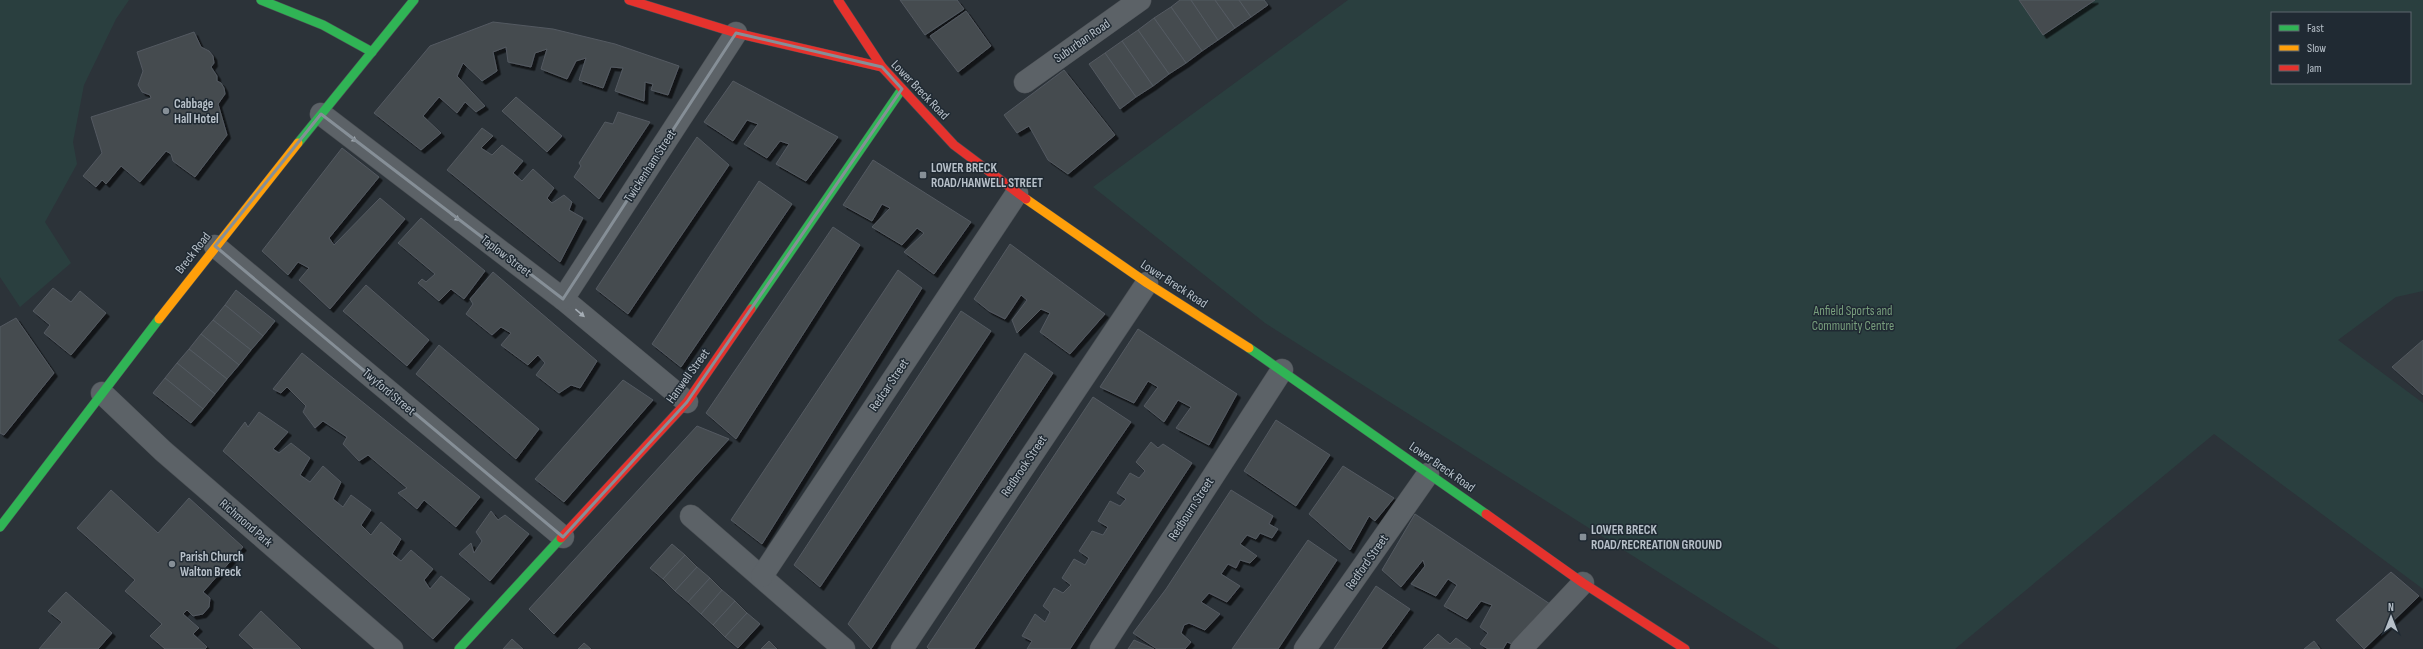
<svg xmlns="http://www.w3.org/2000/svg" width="2423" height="649" viewBox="0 0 2423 649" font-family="'Sofia Sans Condensed',sans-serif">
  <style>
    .green { fill: #2a3f3f; fill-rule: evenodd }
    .building { fill: #454b50; stroke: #545a61; filter: url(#shadow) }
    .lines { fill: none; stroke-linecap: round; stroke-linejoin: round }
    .street-casing { stroke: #4a4f54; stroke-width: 23 }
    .fast-casing { stroke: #4a4f54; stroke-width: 10 }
    .slow-casing { stroke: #4a4f54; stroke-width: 10 }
    .jam-casing { stroke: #4a4f54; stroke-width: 10 }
    .street { stroke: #5c6267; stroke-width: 22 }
    .fast { stroke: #30b455; stroke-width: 9 }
    .slow { stroke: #ff9f0a; stroke-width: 9 }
    .jam { stroke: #e5322d; stroke-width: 9 }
    .oneway { fill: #a5adb5 }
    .marked { fill: none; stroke: #868f97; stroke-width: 3; stroke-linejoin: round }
    .poi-dot { fill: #868f97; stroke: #202a33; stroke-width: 1.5 }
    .labels { text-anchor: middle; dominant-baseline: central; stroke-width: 3; stroke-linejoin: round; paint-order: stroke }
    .street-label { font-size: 13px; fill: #b7c0c9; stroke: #202a33 }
    .poi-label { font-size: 13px; font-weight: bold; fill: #b7c0c9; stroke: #202a33; text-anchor: start }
    .park-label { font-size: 13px; fill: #779d7c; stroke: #202a33 }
  </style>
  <defs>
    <filter id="shadow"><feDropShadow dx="3.5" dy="3.5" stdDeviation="0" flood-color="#0009"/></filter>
  </defs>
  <rect width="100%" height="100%" fill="#2c3339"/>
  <g class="green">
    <polygon points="0,0 129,0 116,19 84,85 73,142 77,164 45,222 71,263 20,307 0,277"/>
    <path d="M 1348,0 L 2423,0 L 2423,291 L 2396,297 L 2338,340 L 2423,403 L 2423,589 L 2214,434 L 1955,649 L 1780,649 L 1265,323 L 1093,187 ZM 2272,13 L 2410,13 L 2410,83 L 2272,83 Z"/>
  </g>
  <g class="building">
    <polygon points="900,0 957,0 964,9 925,35"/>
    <polygon points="1180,0 1191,0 1218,40 1202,51 1171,7"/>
    <polygon points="1191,0 1215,0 1235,28 1218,40"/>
    <polygon points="1215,0 1239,0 1251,17 1235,28"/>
    <polygon points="1239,0 1264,0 1268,5 1251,17"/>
    <polygon points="2019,0 2095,0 2043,35"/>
    <polygon points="1171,7 1202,51 1186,63 1154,18"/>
    <polygon points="966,11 991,46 958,72 930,36"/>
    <polygon points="1154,18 1186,63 1169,74 1138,30"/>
    <polygon points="493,22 553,29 615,44 679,66 668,95 651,90 653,84 645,82 644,101 615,91 623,68 611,67 603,88 579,80 586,58 576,61 567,79 541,69 547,49 535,53 531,67 508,62 506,47 493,52 497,71 482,81 463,63 457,76 485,106 476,112 465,102 457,113 439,97 423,116 441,133 421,150 374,113 430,46"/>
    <polygon points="1138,30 1169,74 1153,86 1122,41"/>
    <polygon points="194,32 201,47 209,51 213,56 214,63 211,67 217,76 217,81 221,83 224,88 225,94 218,104 227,135 195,177 173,161 171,154 166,151 140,182 121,166 106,184 102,180 96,187 83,176 102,153 91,117 151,98 150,95 142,92 138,85 143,71 137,52"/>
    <polygon points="1122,41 1153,86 1136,97 1105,53"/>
    <polygon points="1105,53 1136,97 1120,109 1089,64"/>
    <polygon points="1064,70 1115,135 1068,174 1048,160 1029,126 1017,133 1004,115"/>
    <polygon points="733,81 838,137 806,181 776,164 789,144 780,141 767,158 744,144 758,124 747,120 733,141 704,122"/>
    <polygon points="516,97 562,136 547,152 502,111"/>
    <polygon points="618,112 650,122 599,199 574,177 581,166 579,163 605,122 613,124"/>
    <polygon points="482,128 493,136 481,148 492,155 502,145 523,161 513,173 522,181 533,169 554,188 547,198 552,203 564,195 572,202 569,210 583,218 560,262 447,170"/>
    <polygon points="697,137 729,165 628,314 596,289"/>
    <polygon points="342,148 379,177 329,238 334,245 380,198 405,219 330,309 299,280 309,268 298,262 288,275 262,251"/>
    <polygon points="873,160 971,222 934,274 904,252 924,233 917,228 902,245 872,227 890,208 882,204 872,221 843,205"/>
    <polygon points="759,181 792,204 681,367 652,344"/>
    <polygon points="421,218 485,271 464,299 451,289 439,301 418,283 422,279 426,282 435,274 398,243"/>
    <polygon points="833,227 860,245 736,439 706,413"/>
    <polygon points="1010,244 1105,314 1070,354 1040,332 1050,313 1041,309 1017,333 1012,320 1027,300 1021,295 1005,319 989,311 974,299"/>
    <polygon points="898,270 922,288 762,544 731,520"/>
    <polygon points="493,272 597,361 580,388 571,385 559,393 536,375 545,363 538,355 528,365 501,345 511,333 501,327 492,335 466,314 473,304 470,299"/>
    <polygon points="366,285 429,340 407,366 343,311"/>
    <polygon points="53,288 71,302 80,291 106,313 71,355 44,333 50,325 33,311"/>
    <polygon points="236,290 275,321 263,336 225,305"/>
    <polygon points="225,305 263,336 251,350 213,320"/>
    <polygon points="961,311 991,331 820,587 794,565"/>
    <polygon points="16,318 54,373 4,435 0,433 0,327"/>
    <polygon points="213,320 251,350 239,365 201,334"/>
    <polygon points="1138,329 1237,394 1209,445 1176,428 1191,407 1178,400 1164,422 1144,406 1158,387 1148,381 1134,403 1100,387"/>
    <polygon points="201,334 239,365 227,379 189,349"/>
    <polygon points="2423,340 2423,395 2392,367"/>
    <polygon points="439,345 539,429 516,459 416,374"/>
    <polygon points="189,349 227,379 215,394 177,363"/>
    <polygon points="302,353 480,497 456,527 424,500 417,509 398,493 407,488 368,455 359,461 343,444 347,437 323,421 315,428 303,412 306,406 287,387 281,393 273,389"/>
    <polygon points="1025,353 1053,373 871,649 848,624"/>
    <polygon points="177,363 215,394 203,409 165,378"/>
    <polygon points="165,378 203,409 191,423 153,393"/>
    <polygon points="623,380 653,400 564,502 535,479"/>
    <polygon points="1093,397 1131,422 974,649 929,649 927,647"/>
    <polygon points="259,412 288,432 273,449 279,453 291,443 310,458 300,475 310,482 323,466 341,482 333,499 343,507 351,495 371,510 361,525 371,535 381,522 401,539 392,554 401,561 411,550 433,569 424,580 430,589 441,576 470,599 433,639 223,451 245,422 248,427"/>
    <polygon points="1276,420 1330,455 1296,506 1244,471"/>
    <polygon points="697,426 729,439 554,634 529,609"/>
    <polygon points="1151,442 1158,448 1163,444 1192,463 1070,649 1027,649 1032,641 1022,636 1035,614 1045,622 1050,612 1043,606 1054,588 1063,593 1071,585 1062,578 1074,559 1085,565 1089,558 1079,551 1092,531 1103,535 1108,527 1098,521 1110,501 1120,506 1126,499 1117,493 1130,473 1139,478 1145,471 1136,462"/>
    <polygon points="1343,466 1394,498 1375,521 1369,516 1350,550 1309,514"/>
    <polygon points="111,490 158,533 189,498 243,547 203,592 210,598 209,607 203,614 193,616 187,610 183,614 199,628 193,634 207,647 205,649 165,649 150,636 162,624 125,591 135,580 77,528"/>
    <polygon points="1231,490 1273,516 1269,524 1278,529 1272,538 1260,533 1256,539 1247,535 1240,544 1257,556 1250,563 1240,560 1236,568 1228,564 1221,574 1240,586 1227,602 1209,593 1201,602 1220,614 1205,630 1189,623 1184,625 1181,633 1191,642 1185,649 1157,649 1133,633 1166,589"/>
    <polygon points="491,511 498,520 505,515 529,534 490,581 459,554 471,543 474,553 482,541 476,532"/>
    <polygon points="1415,514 1553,606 1517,646 1507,642 1503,649 1488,649 1480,644 1488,633 1480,627 1492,605 1481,601 1467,619 1444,606 1457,585 1448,579 1436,596 1411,584 1425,566 1423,560 1401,587 1382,570"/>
    <polygon points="1308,540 1337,560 1278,649 1232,649"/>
    <polygon points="672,544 685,555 663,579 650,568"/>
    <polygon points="685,555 697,567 675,591 663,579"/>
    <polygon points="697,567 710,578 688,602 675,591"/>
    <polygon points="2391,572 2419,596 2364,649 2336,620"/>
    <polygon points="710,578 722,590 701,614 688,602"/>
    <polygon points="1376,586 1410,609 1381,649 1334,649"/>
    <polygon points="722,590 735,601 713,625 701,614"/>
    <polygon points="66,592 112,633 98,649 39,649 62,622 48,611"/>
    <polygon points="735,601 747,613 725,637 713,625"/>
    <polygon points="261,611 301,649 254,649 239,635"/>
    <polygon points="747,613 760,624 738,648 725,637"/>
    <polygon points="1438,634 1450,644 1456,638 1471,649 1423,649"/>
    <polygon points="512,639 523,649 503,649"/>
    <polygon points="1134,640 1154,649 1128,649"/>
    <polygon points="769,641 777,649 761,649"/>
    <polygon points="2314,641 2320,649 2304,649"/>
    <polygon points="584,643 591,649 578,649"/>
  </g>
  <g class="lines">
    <defs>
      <g id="street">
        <polyline points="1025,82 1140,0"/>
        <polyline points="321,114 563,299 687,402"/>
        <polyline points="215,246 563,537"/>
        <polyline points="563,299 736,33"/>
        <polyline points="102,393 163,451 392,649"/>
        <polyline points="691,516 844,649"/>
        <polyline points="762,576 1017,193"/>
        <polyline points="902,649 1147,283"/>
        <polyline points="1101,649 1282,370"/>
        <polyline points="1305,649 1428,474"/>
        <polyline points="1521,649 1583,583"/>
      </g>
      <g id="fast">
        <polyline points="261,0 323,25 372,52"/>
        <polyline points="298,143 414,0"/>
        <polyline points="751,309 902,89"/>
        <polyline points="1249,348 1486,514"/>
        <polyline points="0,527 159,319"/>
        <polyline points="459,649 561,538"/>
      </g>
      <g id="slow">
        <polyline points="1026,199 1147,283 1249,348"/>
        <polyline points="159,319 298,143"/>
      </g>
      <g id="jam">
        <polyline points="629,0 736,33 882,67"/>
        <polyline points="838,0 882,67 954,145 1026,199"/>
        <polyline points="1486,514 1583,583 1685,649"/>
        <polyline points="561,538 687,402 751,309"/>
      </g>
    </defs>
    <use href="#street" class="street-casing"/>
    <use href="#fast" class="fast-casing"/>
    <use href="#slow" class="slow-casing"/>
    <use href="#jam" class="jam-casing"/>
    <use href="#street" class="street"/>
    <use href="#fast" class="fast"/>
    <use href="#slow" class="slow"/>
    <use href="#jam" class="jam"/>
  </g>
  <defs><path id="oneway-solid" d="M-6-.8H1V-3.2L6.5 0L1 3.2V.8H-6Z"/></defs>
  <g class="oneway">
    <use href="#oneway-solid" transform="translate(352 138) rotate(38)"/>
    <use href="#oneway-solid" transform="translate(455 217) rotate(37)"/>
    <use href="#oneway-solid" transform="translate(580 313) rotate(40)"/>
  </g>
  <path class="marked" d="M 736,33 L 882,67 L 902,89 L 687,402 L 563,537 L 215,246 L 321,114 L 563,299 Z"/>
  <g class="poi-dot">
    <circle cx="166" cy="111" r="4"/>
    <rect x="919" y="171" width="8" height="8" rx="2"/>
    <rect x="1579" y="533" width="8" height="8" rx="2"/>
    <circle cx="172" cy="564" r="4"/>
  </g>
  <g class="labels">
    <g class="street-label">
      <text transform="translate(1082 41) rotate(-35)">Suburban Road</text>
      <text transform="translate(920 90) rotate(46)">Lower Breck Road</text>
      <text transform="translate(650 166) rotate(-57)">Twickenham Street</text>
      <text transform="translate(193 253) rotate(-52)">Breck Road</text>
      <text transform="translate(506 256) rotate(37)">Taplow Street</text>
      <text transform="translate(1174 284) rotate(33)">Lower Breck Road</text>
      <text transform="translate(688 376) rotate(-54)">Hanwell Street</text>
      <text transform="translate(889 385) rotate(-56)">Redcar Street</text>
      <text transform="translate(389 392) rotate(40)">Twyford Street</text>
      <text transform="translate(1024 466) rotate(-56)">Redbrook Street</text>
      <text transform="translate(1442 467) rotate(35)">Lower Breck Road</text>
      <text transform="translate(1191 509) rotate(-57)">Redbourn Street</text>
      <text transform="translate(246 523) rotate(41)">Richmond Park</text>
      <text transform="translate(1367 562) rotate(-55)">Redford Street</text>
    </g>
    <g class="poi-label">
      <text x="174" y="104">Cabbage<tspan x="174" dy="15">Hall Hotel</tspan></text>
      <text x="931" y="168">LOWER BRECK<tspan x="931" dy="15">ROAD/HANWELL STREET</tspan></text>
      <text x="1591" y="530">LOWER BRECK<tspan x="1591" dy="15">ROAD/RECREATION GROUND</tspan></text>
      <text x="180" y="557">Parish Church<tspan x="180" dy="15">Walton Breck</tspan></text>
    </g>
    <g class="park-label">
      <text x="1853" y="311">Anfield Sports and<tspan x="1853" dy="15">Community Centre</tspan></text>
    </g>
  </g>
  <rect x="2271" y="12" width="140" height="72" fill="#202a33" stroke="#5c666f"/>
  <rect x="2279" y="25" width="20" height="6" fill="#30b455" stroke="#5c666f"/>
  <text x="2307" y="32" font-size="12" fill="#b7c0c9">Fast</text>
  <rect x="2279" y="45" width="20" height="6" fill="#ff9f0a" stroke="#5c666f"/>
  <text x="2307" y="52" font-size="12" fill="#b7c0c9">Slow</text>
  <rect x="2279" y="65" width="20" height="6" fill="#e5322d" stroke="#5c666f"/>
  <text x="2307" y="72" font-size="12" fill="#b7c0c9">Jam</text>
  <g transform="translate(2391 617)" stroke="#202a33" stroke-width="3" paint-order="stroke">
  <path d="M0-3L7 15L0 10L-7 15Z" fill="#b7c0c9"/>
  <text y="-6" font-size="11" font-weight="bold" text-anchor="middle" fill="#b7c0c9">N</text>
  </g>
</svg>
